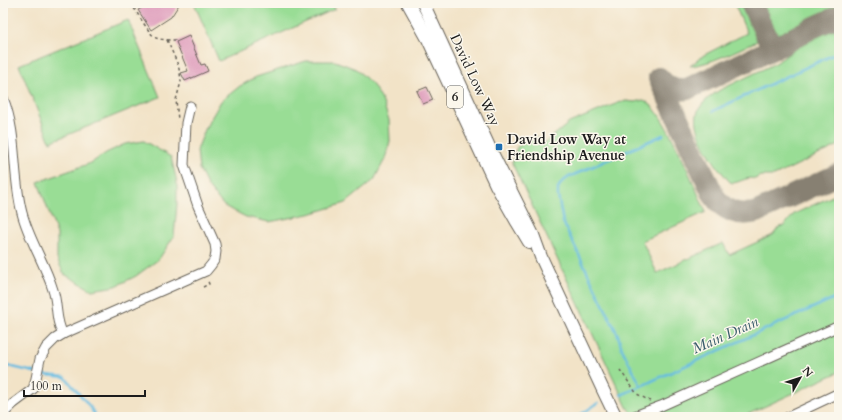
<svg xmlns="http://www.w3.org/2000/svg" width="842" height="420" viewBox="0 0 842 420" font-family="Cardo,serif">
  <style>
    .green { fill: #99dd95; stroke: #5a7c58 }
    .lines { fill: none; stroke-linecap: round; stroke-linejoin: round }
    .stream { stroke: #64bbe1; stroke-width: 2.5 }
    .taxiway { stroke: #878072; stroke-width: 22 }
    .building { fill: #de99ba }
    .minor-casing { stroke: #676258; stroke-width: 11 }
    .major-casing { stroke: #676258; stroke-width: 14 }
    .path { stroke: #676258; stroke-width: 1.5; stroke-dasharray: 3 3; stroke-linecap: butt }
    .minor { stroke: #fff; stroke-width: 9 }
    .major { stroke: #fff; stroke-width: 12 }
    .poi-dot { fill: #1f6fb2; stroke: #fbf7ec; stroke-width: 1.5 }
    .labels { text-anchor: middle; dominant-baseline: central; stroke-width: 3; stroke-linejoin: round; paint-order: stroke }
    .shield { fill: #fbf7ec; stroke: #5f5e5a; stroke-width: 1 }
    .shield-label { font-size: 13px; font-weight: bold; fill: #1c1c1c }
    .street-label { font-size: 14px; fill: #1c1c1c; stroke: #fbf7ec }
    .poi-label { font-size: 14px; font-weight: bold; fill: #1c1c1c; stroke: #fbf7ec; text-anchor: start }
    .water-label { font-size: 15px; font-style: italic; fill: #395c6b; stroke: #fbf7ec }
  </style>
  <rect width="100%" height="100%" fill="#fbf7ec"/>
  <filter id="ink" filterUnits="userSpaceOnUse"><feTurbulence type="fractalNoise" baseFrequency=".025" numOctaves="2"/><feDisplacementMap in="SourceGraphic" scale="8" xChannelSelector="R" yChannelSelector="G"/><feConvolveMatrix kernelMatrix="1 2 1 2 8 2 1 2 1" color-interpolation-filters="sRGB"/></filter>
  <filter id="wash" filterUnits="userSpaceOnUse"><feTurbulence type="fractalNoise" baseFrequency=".012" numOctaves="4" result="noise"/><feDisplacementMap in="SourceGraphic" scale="16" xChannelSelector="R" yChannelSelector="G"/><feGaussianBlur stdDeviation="0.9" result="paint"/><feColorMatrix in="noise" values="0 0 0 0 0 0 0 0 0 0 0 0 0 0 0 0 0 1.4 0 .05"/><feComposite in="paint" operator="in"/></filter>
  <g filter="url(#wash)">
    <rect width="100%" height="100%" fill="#f2e3c7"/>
    <g class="green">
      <polygon points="194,3 333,3 335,9 219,61"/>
      <path d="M 734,3 L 746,3 L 760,35 L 760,39 L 757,41 C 737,50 711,64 690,66 L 704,55 L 747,33 Z"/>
      <polygon points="756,3 839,3 839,10 800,28 772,35"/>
      <polygon points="128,20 160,97 50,142 19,65"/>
      <path d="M 839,21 L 839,145 L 774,176 L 760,176 L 755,179 C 748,176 741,182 733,183 L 730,182 C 717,168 690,131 698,111 C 702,102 712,95 720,90 L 776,63 L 791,52 L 806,39 L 815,33 Z"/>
      <polygon points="306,61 335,61 356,69 372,84 382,100 389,120 390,141 385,159 374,180 346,203 309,214 269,222 246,217 224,206 208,187 199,169 197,150 206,127 221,101 240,86 256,77"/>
      <path d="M 643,100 C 662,103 697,193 706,212 L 642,241 L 657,273 L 723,243 L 729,255 L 773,235 L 779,227 L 784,226 L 794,214 L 839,193 L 839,372 L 742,417 L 634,417 L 627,407 L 512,163 L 517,147 L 537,137 L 542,145 L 569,123 L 618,103 L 626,101 L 635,102 Z"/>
      <polygon points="144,141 171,157 177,182 177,204 174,236 159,259 136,276 116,286 92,290 64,274 57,259 57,234 38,182 91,163 106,153 125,144"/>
    </g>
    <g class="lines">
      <g class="stream">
        <polyline points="713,111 839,52"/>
        <polyline points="3,368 8,366 47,375 65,377 90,407 96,417"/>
        <polyline points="641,386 622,349 618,335 563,222 558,196 558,188 562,182 569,177 663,135"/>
        <polyline points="621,395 839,296"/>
        <polyline points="577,417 598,403"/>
      </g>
      <g class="taxiway">
        <polyline points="751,3 769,41 773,45 781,45"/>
        <path d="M 659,78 L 714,196 C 724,211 739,217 757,212 L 839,174"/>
        <path d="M 659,78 C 667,87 675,92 687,89 L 781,45 L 810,29 L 839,16"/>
      </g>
    </g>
    <g id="blocks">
      <g class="building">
        <polygon points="139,3 180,3 171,17 151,30 138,10 142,8"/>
        <polygon points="189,36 201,65 205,64 208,71 185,81 181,73 188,71 176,42"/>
        <polygon points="427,87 433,100 423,104 417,91"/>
      </g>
    </g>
  </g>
  <g filter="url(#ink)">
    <use href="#blocks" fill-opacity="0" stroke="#676258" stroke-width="1"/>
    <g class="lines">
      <defs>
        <g id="minor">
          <path d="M 3,98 C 18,135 12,175 22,213 C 29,240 45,263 53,290 C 58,304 55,321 63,334"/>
          <polyline points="3,414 13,404 33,389 35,383 40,359 46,348 55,339 63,334 206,271 211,265 215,259 216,251 215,244 198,206 184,165 186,123 190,106"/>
          <polyline points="632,417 661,406 839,326"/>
          <polyline points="788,417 839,393"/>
        </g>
        <g id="major">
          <polyline points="408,3 428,39 496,185 517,222 529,242"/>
          <polyline points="423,3 491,151 533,235 541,257 603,390 616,417"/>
        </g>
      </defs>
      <use href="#minor" class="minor-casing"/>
      <use href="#major" class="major-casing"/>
      <g class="path">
        <path d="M 131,3 C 136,11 149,34 156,38 C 162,40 169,40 176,40"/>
        <polyline points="167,40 178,65 180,73 181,82 176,100 178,120"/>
        <polyline points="203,287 209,284 207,279"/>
        <polyline points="620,370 637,394 650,401"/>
      </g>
      <use href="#minor" class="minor"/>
      <use href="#major" class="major"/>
    </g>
  </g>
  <rect class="poi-dot" x="495" y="143" width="8" height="8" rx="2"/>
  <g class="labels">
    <rect class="shield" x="447" y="86" width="16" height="22" rx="3"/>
    <g class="shield-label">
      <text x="455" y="97">6</text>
    </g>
    <g class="street-label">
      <text transform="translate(475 80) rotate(65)">David Low Way</text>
    </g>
    <g class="poi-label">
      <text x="507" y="139">David Low Way at<tspan x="507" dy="16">Friendship Avenue</tspan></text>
    </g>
    <g class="water-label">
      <text transform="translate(725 335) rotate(-24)">Main Drain</text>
    </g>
  </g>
  <rect width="842" height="420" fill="none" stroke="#fbf7ec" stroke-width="16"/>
  <g transform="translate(800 378) rotate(51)" stroke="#fbf7ec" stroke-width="3" paint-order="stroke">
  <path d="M0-3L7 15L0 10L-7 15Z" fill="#1c1c1c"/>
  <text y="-6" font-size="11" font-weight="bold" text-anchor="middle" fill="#1c1c1c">N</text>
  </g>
  <path d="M24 390v6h121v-6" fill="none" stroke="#1c1c1c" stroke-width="2"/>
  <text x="30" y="390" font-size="12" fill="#1c1c1c" stroke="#fbf7ec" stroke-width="3" paint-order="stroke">100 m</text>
</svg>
